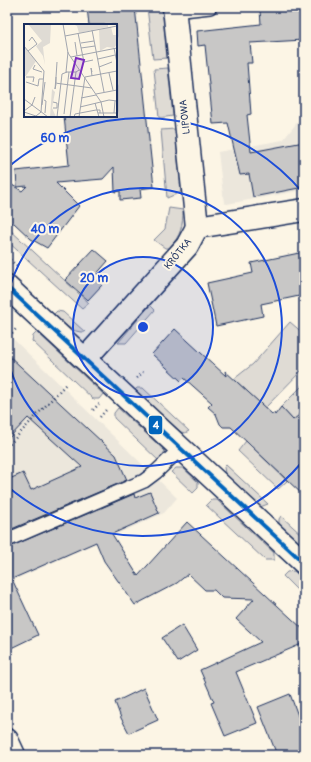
<svg xmlns="http://www.w3.org/2000/svg" width="311" height="762" viewBox="0 0 311 762" font-family="Pangolin,sans-serif">
  <style>
    .built { fill: #ece7dc }
    .green { fill: #dfdbd4; stroke: #7d8599 }
    .building { fill: #c8c7c6; stroke: #1b2f5e }
    .lines { fill: none; stroke-linecap: round; stroke-linejoin: round }
    .lane-casing { stroke: #1b2f5e; stroke-width: 16 }
    .street-casing { stroke: #1b2f5e; stroke-width: 25 }
    .secondary-casing { stroke: #1b2f5e; stroke-width: 25 }
    .path { stroke: #1b2f5e; stroke-width: 2.5; stroke-dasharray: 1 3; stroke-linecap: butt }
    .lane { stroke: #fcf5e5; stroke-width: 13 }
    .street { stroke: #fcf5e5; stroke-width: 22 }
    .secondary { stroke: #fcf5e5; stroke-width: 22 }
    .bus-1-casing { stroke: #fcf5e5; stroke-width: 7 }
    .bus-1 { stroke: #0065bd; stroke-width: 4 }
    .ring { fill: none; stroke: #1d4ed8; stroke-width: 2 }
    .labels { text-anchor: middle; dominant-baseline: central; stroke-width: 4; stroke-linejoin: round; paint-order: stroke }
    .street-label { font-size: 10px; fill: #1b2f5e; stroke: #fcf5e5 }
    .inset-road { fill: none; stroke: #a2a6af; stroke-width: 1 }
    .view { fill: #7b2cbf; fill-opacity: 0.15; stroke: #7b2cbf; stroke-width: 2 }
    .inset-edge { fill: none; stroke: #1b2f5e; stroke-width: 2 }
    .centre { fill: #1d4ed8; stroke: #fcf5e5; stroke-width: 2 }
    .ring-label { font-size: 12px; text-anchor: middle; font-weight: bold; fill: #1d4ed8; stroke: #fcf5e5; stroke-width: 4; stroke-linejoin: round; paint-order: stroke }
    .line-badge { stroke: #fcf5e5; stroke-width: 1.5 }
    .badge-label { font-size: 11px; text-anchor: middle; font-weight: bold; fill: #fff }
  </style>
  <rect width="100%" height="100%" fill="#fcf5e5"/>
  <filter id="ink" filterUnits="userSpaceOnUse"><feTurbulence type="fractalNoise" baseFrequency=".025" numOctaves="2"/><feDisplacementMap in="SourceGraphic" scale="8" xChannelSelector="R" yChannelSelector="G"/><feConvolveMatrix kernelMatrix="1 2 1 2 8 2 1 2 1" color-interpolation-filters="sRGB"/></filter>
  <g filter="url(#ink)">
    <g class="built">
      <polygon points="304,114 304,190 227,204 224,203 218,152 283,140"/>
      <polygon points="7,333 177,498 164,513 7,583"/>
    </g>
    <g class="green">
      <polygon points="147,7 162,7 167,58 153,59"/>
      <polygon points="168,68 173,116 159,118 154,69"/>
      <polygon points="175,129 181,192 167,198 161,130"/>
      <path d="M 169,208 L 183,210 C 183,225 181,236 169,248 L 165,248 L 154,240 L 165,229 Z"/>
      <polygon points="7,227 89,303 82,309 7,241"/>
      <polygon points="150,305 155,310 126,343 118,343"/>
      <path d="M 57,311 L 63,312 L 85,332 C 71,333 63,323 54,314 Z"/>
      <polygon points="290,322 304,334 304,368 265,408 234,379 253,364"/>
      <polygon points="37,332 103,394 99,399 93,399 32,341 33,336"/>
      <polygon points="304,384 304,423 293,420 281,407"/>
      <polygon points="137,388 143,388 189,431 185,433 181,432 135,390"/>
      <polygon points="118,408 165,451 159,461 114,418 114,413"/>
      <polygon points="246,441 287,481 278,489 238,451"/>
      <polygon points="226,465 268,504 260,507 225,474 224,467"/>
      <polygon points="176,468 183,468 198,482 198,488 193,493 171,472"/>
      <polygon points="211,500 217,500 274,553 274,560 265,560 206,505"/>
      <polygon points="281,516 304,537 304,548 279,524 279,519"/>
      <polygon points="294,571 304,581 304,597 283,576 287,572"/>
    </g>
    <g class="building">
      <polygon points="87,7 135,7 154,187 140,189 141,198 120,200 120,191 115,192 114,167 103,179 56,183 79,206 47,248 31,239 14,223 7,223 7,182 22,191 27,186 17,187 16,171 69,165 64,116 116,116 116,25 89,25"/>
      <polygon points="294,7 304,7 304,40 250,43 252,63 247,63 251,114 247,115 251,152 304,142 304,187 253,197 249,174 240,175 228,123 213,124 205,45 198,46 197,31 261,24 260,10"/>
      <polygon points="94,249 108,261 94,277 102,285 88,300 65,280"/>
      <polygon points="304,252 304,295 261,304 263,316 216,326 207,283 253,273 251,263"/>
      <polygon points="175,329 226,376 225,371 272,414 274,413 275,415 281,407 293,420 304,411 304,496 231,427 223,427 220,424 216,414 208,407 212,403 184,378 181,381 152,354"/>
      <polygon points="7,354 116,455 127,480 7,531 7,480 23,473 31,490 82,467 28,418 7,440"/>
      <polygon points="150,492 159,513 112,534 138,576 187,522 304,630 304,643 236,672 257,723 225,736 211,703 214,702 200,670 261,642 236,619 254,599 222,598 214,590 205,590 188,574 177,583 135,605 104,561 96,542 12,579 38,635 7,650 7,548 134,494 135,498"/>
      <polygon points="182,625 197,650 178,662 162,638"/>
      <polygon points="144,688 158,720 129,733 121,718 115,702"/>
      <polygon points="290,694 304,732 304,755 277,755 258,707"/>
    </g>
    <g class="lines">
      <defs>
        <g id="lane">
          <polyline points="174,11 210,7"/>
          <polyline points="7,540 144,481 156,472 180,449"/>
        </g>
        <g id="street">
          <polyline points="174,7 197,227"/>
          <polyline points="197,227 304,210"/>
          <polyline points="85,359 187,246 197,227"/>
          <polyline points="7,740 14,755"/>
        </g>
        <polyline id="secondary" points="7,287 304,563"/>
      </defs>
      <use href="#lane" class="lane-casing"/>
      <use href="#street" class="street-casing"/>
      <use href="#secondary" class="secondary-casing"/>
      <g class="path">
        <polyline points="7,257 17,266"/>
        <polyline points="12,333 17,328"/>
        <polyline points="137,378 143,372"/>
        <polyline points="93,410 99,404"/>
        <polyline points="100,417 106,410"/>
        <polyline points="7,447 66,384"/>
      </g>
      <use href="#lane" class="lane"/>
      <use href="#street" class="street"/>
      <use href="#secondary" class="secondary"/>
      <defs>
        <polyline id="bus-1" points="7,287 304,563"/>
      </defs>
      <use href="#bus-1" class="bus-1-casing"/>
      <use href="#bus-1" class="bus-1"/>
    </g>
  </g>
  <circle cx="143" cy="327" r="70" fill="#1d4ed8" fill-opacity=".12"/>
  <g class="ring">
    <circle cx="143" cy="327" r="70"/>
    <path d="M7 298A139 139 0 1 1 7 356"/>
    <path d="M303 461A209 209 0 0 1 7 486M7 168A209 209 0 0 1 303 193"/>
  </g>
  <g class="labels">
    <g class="street-label">
      <text transform="translate(185 117) rotate(-96)">LIPOWA</text>
      <text transform="translate(178 254) rotate(-51)">KRÓTKA</text>
    </g>
  </g>
  <g transform="translate(24 24)">
    <rect width="93" height="93" fill="#fcf5e5"/>
    <path d="M 4,0 L 27,0 L 26,19 L 19,23 L 21,41 L 19,32 L 12,22 L 18,17 ZM 49,0 L 84,0 L 84,3 L 55,9 L 53,2 ZM 87,3 L 89,11 L 93,11 L 93,20 L 90,24 L 83,23 L 76,27 L 75,6 ZM 0,22 L 12,37 L 2,52 L 0,52 ZM 28,65 L 31,68 L 28,84 L 32,93 L 26,93 Z" fill="#dfdbd4"/>
    <path class="inset-road" d="M 39,0 L 44,29 L 77,78 L 80,93M 68,6 L 80,68M 54,9 L 60,38 L 69,36M 41,12 L 93,2M 51,18 L 53,32M 57,19 L 70,17M 0,22 L 20,47 L 17,88 L 12,92 L 0,88M 57,24 L 71,22M 90,24 L 93,39M 4,27 L 13,20 L 8,13 L 5,17M 44,28 L 42,48 L 52,48 L 55,46M 47,33 L 93,24M 74,35 L 91,31M 11,41 L 9,45 L 18,48M 75,43 L 88,38M 68,48 L 67,44 L 68,52M 85,49 L 89,66M 2,53 L 10,53 L 9,58M 32,53 L 33,38M 61,53 L 93,47M 2,58 L 14,62 L 15,55 L 19,55M 31,59 L 68,64M 32,60 L 31,65 L 32,53 L 32,59M 72,70 L 93,66M 57,74 L 72,71M 0,75 L 24,93M 20,76 L 22,77 L 21,89M 71,79 L 75,93M 18,81 L 21,58M 56,83 L 85,76 L 93,77M 29,84 L 33,84 L 33,79 L 29,78M 0,87 L 8,81 L 11,73M 74,89 L 93,89M 90,89 L 91,77M 40,90 L 45,48M 33,93 L 38,50 L 43,48M 46,93 L 52,48M 50,93 L 51,90 L 72,86 L 76,86 L 76,89M 55,93 L 61,53"/>
    <path class="view" d="M 52,34 L 60,36 L 55,55 L 47,54 Z"/>
    <rect width="93" height="93" class="inset-edge"/>
  </g>
  <circle cx="143" cy="327" r="6" class="centre"/>
  <g class="ring-label">
    <text x="55" y="142">60 m</text>
    <text x="45" y="233">40 m</text>
    <text x="94" y="282">20 m</text>
  </g>
  <rect class="line-badge" x="148" y="415" width="15" height="20" rx="4" fill="#0065bd"/>
  <g class="badge-label">
    <text x="156" y="429">4</text>
  </g>
  <rect width="311" height="762" fill="none" stroke="#fcf5e5" stroke-width="24"/>
  <rect x="12" y="12" width="287" height="738" fill="none" stroke="#1b2f5e" stroke-width="1.5" filter="url(#ink)"/>
</svg>
